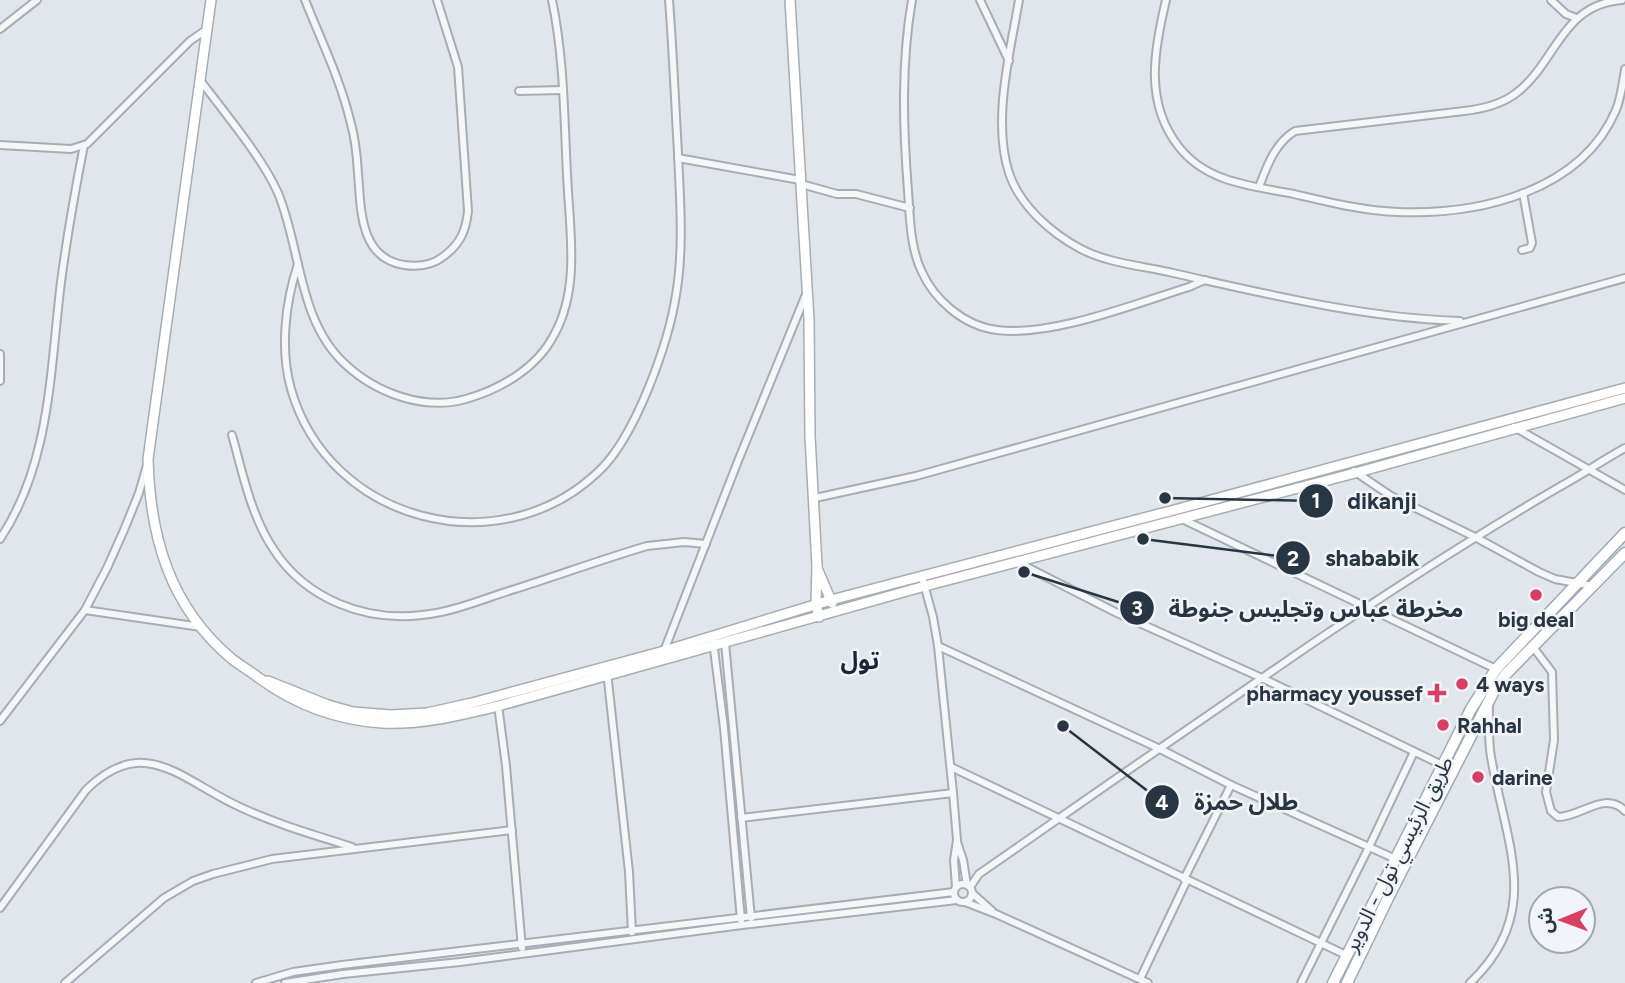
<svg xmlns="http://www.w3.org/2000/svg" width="1625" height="983" viewBox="0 0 1625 983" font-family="Figtree,'Noto Sans Arabic',sans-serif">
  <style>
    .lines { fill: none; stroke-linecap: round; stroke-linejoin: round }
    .street-casing { stroke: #a6adb5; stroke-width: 10 }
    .secondary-casing { stroke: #a6adb5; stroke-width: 12 }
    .primary-casing { stroke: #9fabb7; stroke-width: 13 }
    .street { stroke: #f4f6f8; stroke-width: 6 }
    .secondary { stroke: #fff; stroke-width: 9 }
    .primary { stroke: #fff; stroke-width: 10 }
    .poi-dot { fill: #d73f64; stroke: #f1f4f8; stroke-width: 2.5 }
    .labels { text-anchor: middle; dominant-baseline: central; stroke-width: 5; stroke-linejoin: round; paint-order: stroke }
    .poi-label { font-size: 21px; font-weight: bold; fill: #283543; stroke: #f1f4f8; text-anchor: start }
    .street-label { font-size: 21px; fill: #283543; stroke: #f1f4f8 }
    .quarter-label { font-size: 24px; font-weight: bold; fill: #1a2634; stroke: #f1f4f8 }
    .leader { fill: none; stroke: #283543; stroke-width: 2.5 }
    .callout-dot { fill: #283543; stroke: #f1f4f8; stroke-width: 2.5 }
    .mark-label { font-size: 21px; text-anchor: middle; font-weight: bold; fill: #fff }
    .callout-label { font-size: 23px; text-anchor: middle; font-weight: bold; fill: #283543; stroke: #f1f4f8; stroke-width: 5; stroke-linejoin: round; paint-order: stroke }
  </style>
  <rect width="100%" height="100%" fill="#e1e6eb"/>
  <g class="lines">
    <defs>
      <g id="street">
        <path d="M 305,0 C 321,40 340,79 350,120 C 355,137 357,156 358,173 C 361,208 359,258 404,265 C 418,267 433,265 444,256 C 460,244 466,231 468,211 L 458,67 L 437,0"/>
        <path d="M 912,0 C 901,64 903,127 908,191 C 910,217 910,246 921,270 C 934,300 964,326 997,330 C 1052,337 1134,304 1189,287 L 1205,280"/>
        <polyline points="980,0 1009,61"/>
        <path d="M 1019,0 C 1010,53 992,121 1009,173 C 1020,206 1051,233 1081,249 C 1107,263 1143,266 1173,273 C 1267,294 1363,318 1460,321"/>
        <path d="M 1166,0 C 1154,50 1144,103 1179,147 C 1207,183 1253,186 1294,194 C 1328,202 1364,211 1398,212 C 1479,215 1581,192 1616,110 C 1621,98 1623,82 1625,69"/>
        <polyline points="1551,0 1566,14 1576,18"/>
        <polyline points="0,29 37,0"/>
        <path d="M 200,80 C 224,112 262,157 278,193 C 301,248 298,321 345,364 C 376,393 424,411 466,399 C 501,389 537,368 554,335 C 581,287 569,226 567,174 C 564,116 564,57 552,0"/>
        <polyline points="519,91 563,90"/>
        <polyline points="0,145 71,149 87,144 190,41 206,30"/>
        <polyline points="678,158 800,180"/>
        <polyline points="801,184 837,194 856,194 910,208"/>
        <path d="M 1259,187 C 1267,166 1275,143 1295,131 L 1464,111 C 1482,109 1500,105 1515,94 C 1557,63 1560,5 1622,0"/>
        <polyline points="1522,250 1530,248 1532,243 1523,193"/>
        <path d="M 298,264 C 285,303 280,350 291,389 C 329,522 499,566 598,472 C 635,438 668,345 676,295 C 684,248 680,200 678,153 C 675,102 673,51 669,0"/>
        <polyline points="0,354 0,381"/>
        <polyline points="1514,427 1625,490"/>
        <path d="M 232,435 C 243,474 251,516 274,550 C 306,599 365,622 422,615 C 454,612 485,598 515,589 C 559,575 603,559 647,546 L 684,542 L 706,544"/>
        <polyline points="1354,471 1391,496 1475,537 1539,572 1555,579 1593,586"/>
        <polyline points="815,498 916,476 1625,278"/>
        <polyline points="1182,519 1498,670"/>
        <path d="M 0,539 C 51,463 50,369 61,282 C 67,236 75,191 84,145"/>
        <polyline points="1015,561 1117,613 1262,678 1442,765"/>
        <polyline points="922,577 933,617 938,646 953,793 957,840 954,860 956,887"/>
        <polyline points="85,610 201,627"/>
        <polyline points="713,641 724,728 741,920"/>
        <polyline points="725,643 751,918"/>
        <polyline points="938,646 1158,748 1231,785 1398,860"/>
        <path d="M 1533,647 L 1552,672 L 1554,740 L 1546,792 L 1551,811 L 1558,817 C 1581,817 1605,790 1625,811"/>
        <polyline points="664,651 738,461 807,292"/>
        <polyline points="607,672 629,872 632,932"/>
        <polyline points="498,705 506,766 522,948"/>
        <polyline points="0,721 85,610 107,568 124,530 139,493 147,465"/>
        <polyline points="951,767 1346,955"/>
        <polyline points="741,818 953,793"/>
        <polyline points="957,842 963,860 967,885"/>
        <polyline points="1184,879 1231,785"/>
        <circle cx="963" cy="893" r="9"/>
        <path d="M 970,887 L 979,874 C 1089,797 1199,721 1310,645 C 1393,589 1475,536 1561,486 C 1583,474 1603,460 1625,448"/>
        <polyline points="972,893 992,911"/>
        <polyline points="965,902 996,914 1148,983"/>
        <path d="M 0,908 L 86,790 C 145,732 182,781 240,807 C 276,824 315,835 352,847"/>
        <polyline points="1140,979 1187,880"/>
        <polyline points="65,983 164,898 193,881 213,874 272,859 512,830"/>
        <polyline points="256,983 293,972 342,965 954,892"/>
        <polyline points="285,983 343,974 460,962 742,925 957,900"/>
        <polyline points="1301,983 1369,847 1414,752"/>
        <path d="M 1470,983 C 1544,913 1506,844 1491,757 C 1488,740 1489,722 1489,704"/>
      </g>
      <g id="secondary">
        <path d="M 211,0 L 148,459 C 150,538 170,607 232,659 C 241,666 250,671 259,678 C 296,705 337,720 382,723 C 422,725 461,715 498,706 L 925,586 L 1355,473 L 1625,398"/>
        <polyline points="790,0 809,320 810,436 817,566 816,604 819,617"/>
        <polyline points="817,568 832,603"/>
        <polyline points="268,681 328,705 353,712 391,715 427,713 472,703 664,651 831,600 1178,509 1625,388"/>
      </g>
      <g id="primary">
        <polyline points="1333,983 1471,709 1496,669 1625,533"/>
        <polyline points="1347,983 1389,896 1494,691 1505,675 1625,553"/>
      </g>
    </defs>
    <use href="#street" class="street-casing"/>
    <use href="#secondary" class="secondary-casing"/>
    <use href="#primary" class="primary-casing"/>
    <use href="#street" class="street"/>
    <use href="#secondary" class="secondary"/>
    <use href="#primary" class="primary"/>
  </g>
  <g class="poi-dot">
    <circle cx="1536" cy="595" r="7"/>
    <circle cx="1462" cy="684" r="7"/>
    <path d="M1433.5 682.5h7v7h7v7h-7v7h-7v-7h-7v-7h7z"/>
    <circle cx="1443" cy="725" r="7"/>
    <circle cx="1478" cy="777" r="7"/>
  </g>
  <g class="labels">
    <g class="poi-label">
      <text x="1536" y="619" text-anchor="middle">big deal</text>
      <text x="1476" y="684">4 ways</text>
      <text x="1423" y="693" text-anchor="end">pharmacy youssef</text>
      <text x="1457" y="725">Rahhal</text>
      <text x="1492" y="777">darine</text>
    </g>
    <g class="street-label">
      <text transform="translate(1398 854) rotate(-63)">طريق الرئيسي تول - الدوير</text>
    </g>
    <g class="quarter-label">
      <text x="860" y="660">تول</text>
    </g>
  </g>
  <path class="leader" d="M1165 498L1316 501M1143 539L1293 558M1024 572L1137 608M1063 726L1162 802"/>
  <g class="callout-dot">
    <circle cx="1165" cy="498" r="7"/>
    <circle cx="1143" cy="539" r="7"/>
    <circle cx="1024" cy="572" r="7"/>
    <circle cx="1063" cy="726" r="7"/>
    <circle cx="1316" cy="501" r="18"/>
    <circle cx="1293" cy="558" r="18"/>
    <circle cx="1137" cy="608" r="18"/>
    <circle cx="1162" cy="802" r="18"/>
  </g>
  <g class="mark-label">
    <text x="1316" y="508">1</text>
    <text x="1293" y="566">2</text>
    <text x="1137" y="616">3</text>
    <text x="1162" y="810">4</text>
  </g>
  <g class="callout-label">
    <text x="1382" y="509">dikanji</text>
    <text x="1372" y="566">shababik</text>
    <text x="1316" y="617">مخرطة عباس وتجليس جنوطة</text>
    <text x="1246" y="810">طلال حمزة</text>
  </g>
  <g transform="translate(1562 920) rotate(269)"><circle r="33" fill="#f1f4f8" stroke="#a1a8b0" stroke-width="2"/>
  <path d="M0-5L12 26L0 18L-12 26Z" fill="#d73f64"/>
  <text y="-10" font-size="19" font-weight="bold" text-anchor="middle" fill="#283543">ش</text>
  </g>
</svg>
